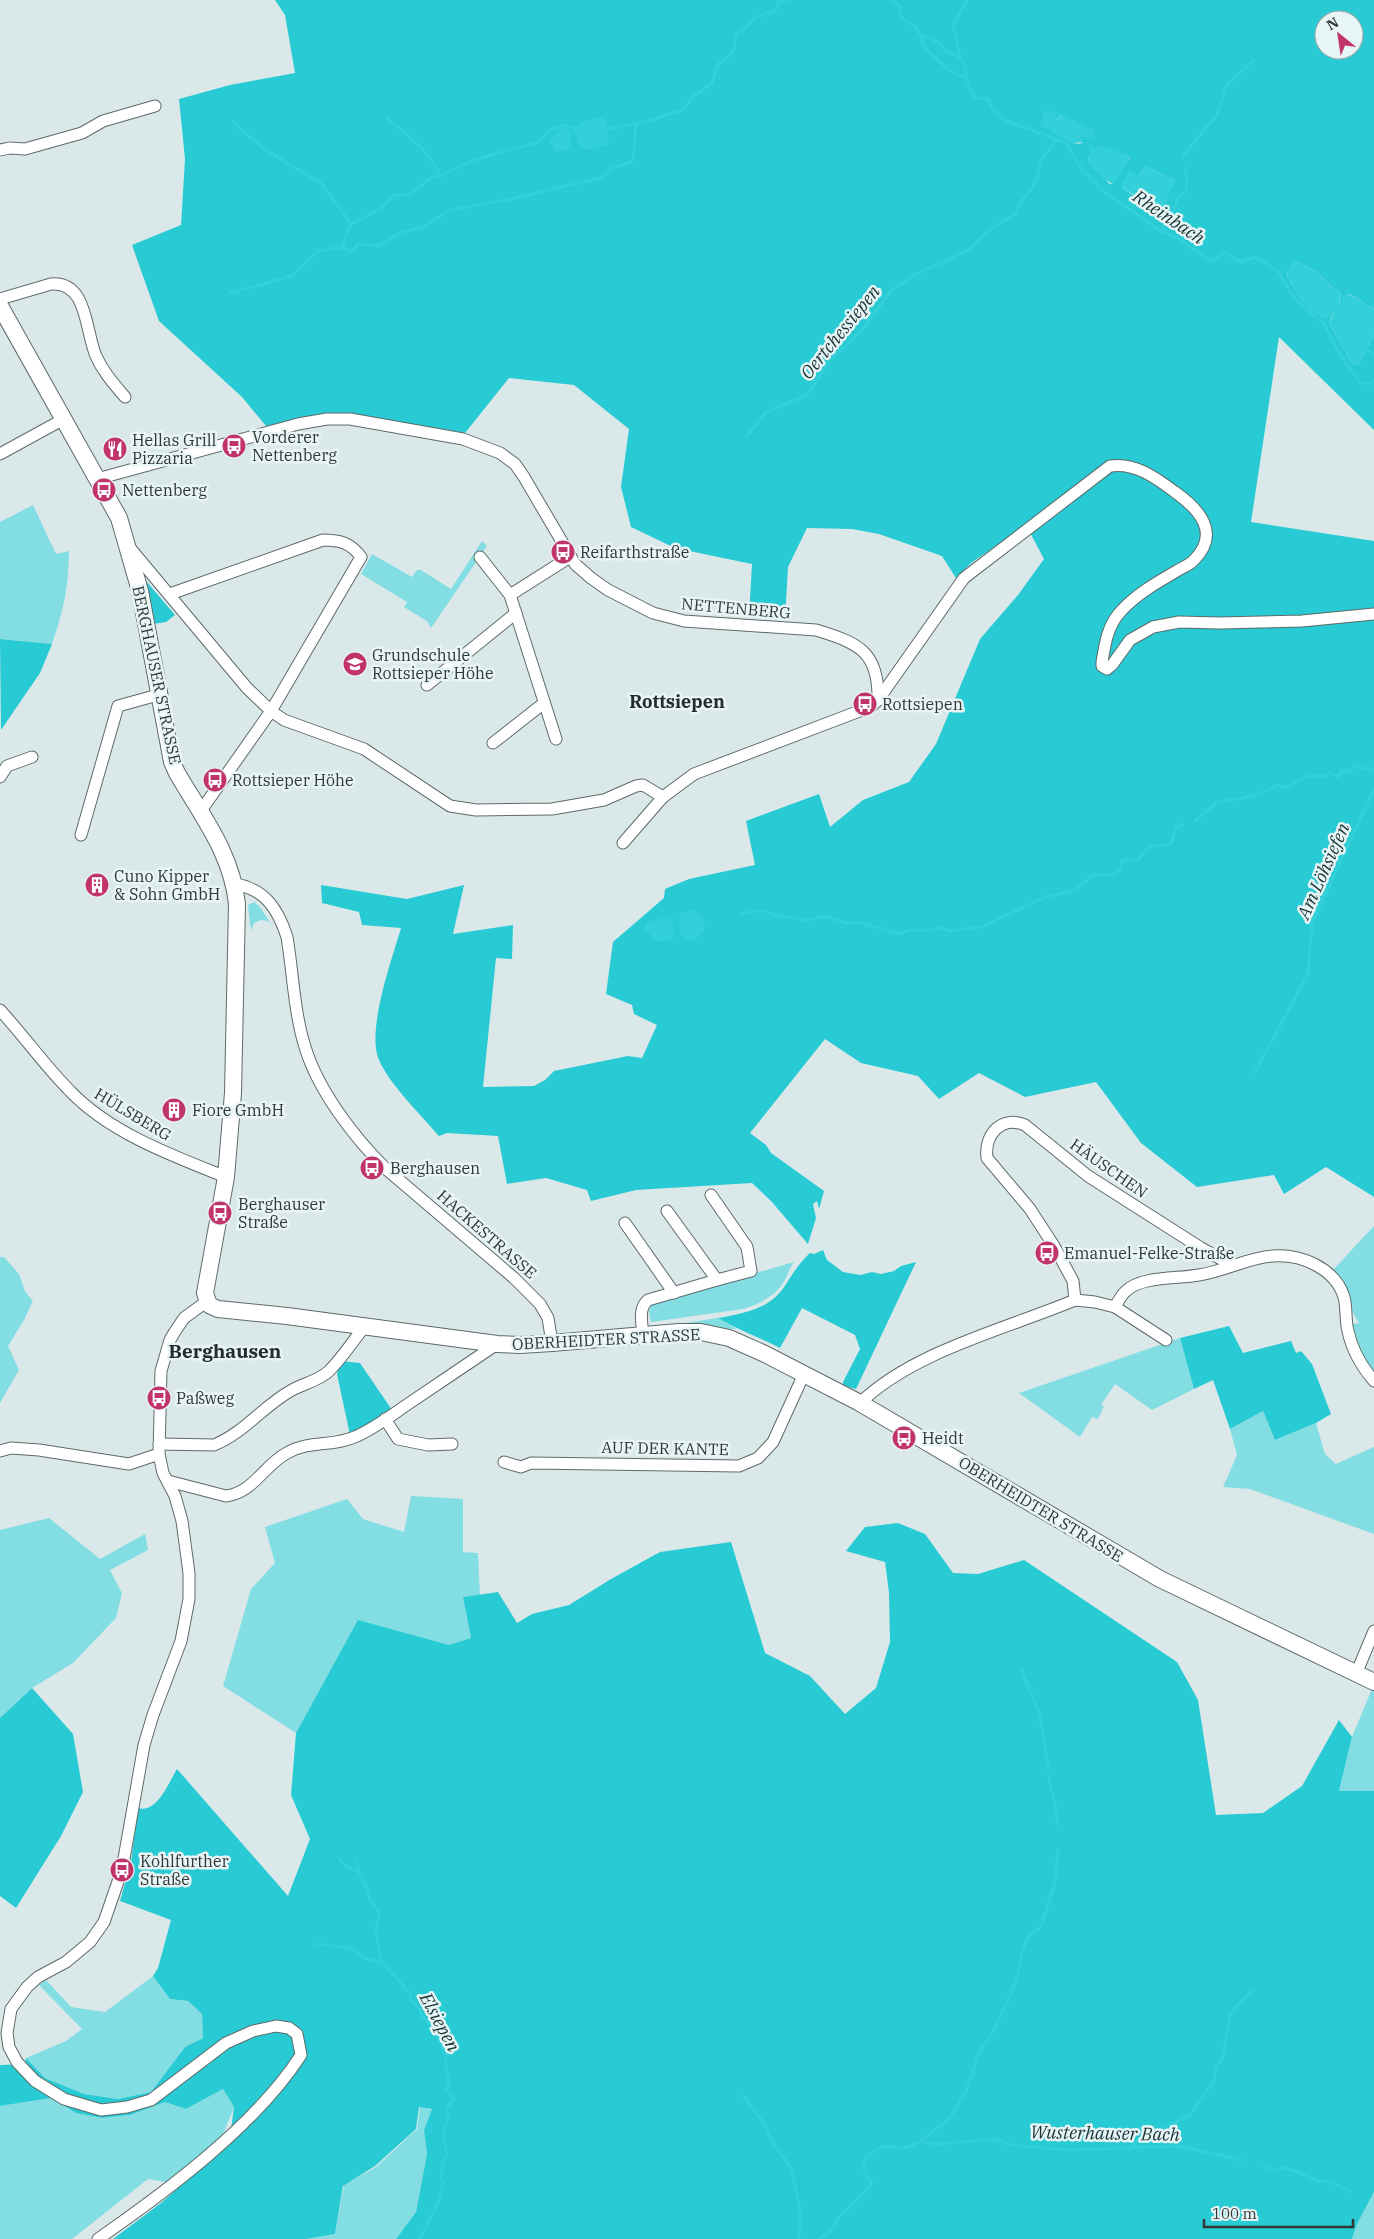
<svg xmlns="http://www.w3.org/2000/svg" width="1374" height="2239" viewBox="0 0 1374 2239" font-family="'IBM Plex Serif',serif">
  <style>
    .green { fill: #83dee4 }
    .forest { fill: #28cad3; fill-rule: evenodd }
    .water { fill: #34d0da }
    .lines { fill: none; stroke-linecap: round; stroke-linejoin: round }
    .stream { stroke: #34d0da; stroke-width: 3 }
    .street-casing { stroke: #5e6a6a; stroke-width: 13 }
    .secondary-casing { stroke: #5e6a6a; stroke-width: 18 }
    .street { stroke: #fff; stroke-width: 11 }
    .secondary { stroke: #fff; stroke-width: 16 }
    .labels { text-anchor: middle; dominant-baseline: central; stroke-width: 5; stroke-linejoin: round; paint-order: stroke }
    .poi-label { font-size: 16px; fill: #313636; stroke: #e8f5f6; text-anchor: start }
    .street-label { font-size: 16px; fill: #313636; stroke: #e8f5f6 }
    .water-label { font-size: 18px; font-style: italic; fill: #1b3436; stroke: #e8f5f6 }
    .neighbourhood-label { font-size: 18px; font-weight: bold; fill: #232d2e; stroke: #e8f5f6 }
    .quarter-label { font-size: 19px; font-weight: bold; fill: #232d2e; stroke: #e8f5f6 }
  </style>
  <rect width="100%" height="100%" fill="#dbe8e9"/>
  <g class="green">
    <path d="M 33,505 L 56,554 L 69,551 C 69,586 63,612 52,644 L 0,639 L 0,522 Z"/>
    <polygon points="482,541 487,546 431,628 427,621 404,607 407,602 361,574 372,554 412,577 417,570 421,570 451,589"/>
    <polygon points="254,902 260,907 274,929 268,921 261,920 254,923 251,931 248,905"/>
    <polygon points="1374,1226 1374,1378 1370,1375 1348,1325 1359,1323 1354,1315 1341,1284 1331,1272"/>
    <polygon points="0,1257 4,1257 19,1274 25,1291 33,1301 24,1320 8,1346 19,1370 0,1403"/>
    <path d="M 794,1262 C 790,1267 788,1274 785,1280 C 775,1297 761,1303 743,1309 L 651,1322 L 649,1312 L 651,1305 L 658,1301 Z"/>
    <polygon points="718,1318 737,1329 665,1326"/>
    <polygon points="1180,1338 1194,1389 1152,1410 1115,1384 1101,1405 1104,1406 1098,1419 1092,1417 1080,1437 1019,1393"/>
    <polygon points="1263,1411 1275,1440 1316,1423 1325,1454 1336,1464 1374,1447 1374,1534 1250,1489 1223,1487 1237,1455 1230,1429"/>
    <polygon points="411,1496 463,1499 463,1552 478,1553 480,1595 463,1597 471,1638 449,1645 358,1621 296,1733 223,1686 251,1589 275,1563 265,1527 347,1499 363,1519 404,1532"/>
    <polygon points="49,1518 100,1559 145,1534 148,1550 110,1570 122,1593 116,1618 73,1663 32,1688 0,1718 0,1530"/>
    <polygon points="1374,1684 1374,1791 1339,1791 1352,1737"/>
    <polygon points="153,1976 170,1999 188,2001 202,2014 203,2038 185,2047 151,2092 118,2099 84,2094 45,2078 26,2058 66,2041 82,2029 39,1985 46,1980 71,2007 105,2012"/>
    <polygon points="223,2089 234,2107 222,2137 171,2183 148,2179 72,2239 0,2239 0,2106 51,2098 76,2113 102,2118 130,2115 165,2102 186,2109"/>
    <polygon points="420,2107 432,2109 424,2130 427,2154 416,2212 396,2239 306,2239 335,2234 344,2185 376,2167 417,2129"/>
    <polygon points="1374,2192 1374,2239 1352,2239 1357,2224"/>
  </g>
  <g class="forest">
    <path d="M 275,0 L 1374,0 L 1374,309 C 1363,305 1358,296 1347,294 L 1339,305 L 1341,293 L 1333,288 L 1316,271 L 1296,261 L 1287,272 L 1288,278 L 1303,302 L 1334,312 L 1329,323 L 1353,365 L 1358,365 L 1374,335 L 1374,430 L 1279,337 L 1251,522 L 1374,541 L 1374,1197 L 1326,1167 L 1284,1194 L 1274,1175 L 1197,1187 L 1141,1143 L 1096,1082 L 1025,1097 L 979,1073 L 939,1099 L 918,1076 L 861,1063 L 825,1039 L 750,1133 L 766,1145 L 771,1153 L 824,1191 L 819,1209 L 817,1201 L 813,1204 L 816,1218 L 808,1244 L 771,1201 L 752,1183 L 636,1190 L 591,1201 L 587,1190 L 546,1178 L 507,1184 L 498,1136 L 447,1133 L 439,1136 C 421,1115 390,1085 379,1060 C 366,1031 392,959 401,928 L 362,925 L 359,912 L 322,903 L 321,885 L 407,899 L 464,885 L 453,934 L 513,925 L 512,959 L 496,958 L 483,1087 L 534,1086 L 545,1080 L 554,1071 L 628,1056 L 642,1058 L 657,1025 L 634,1014 L 632,1005 L 606,994 L 613,942 L 664,898 L 665,889 L 689,879 L 755,865 L 746,821 L 819,794 L 830,827 L 863,800 L 909,782 L 936,744 L 980,639 L 1018,595 L 1044,559 L 1026,525 L 971,563 L 956,578 L 942,556 L 879,534 L 852,529 L 807,528 L 788,567 L 785,619 L 749,617 L 752,564 L 675,548 L 631,527 L 621,487 L 629,429 L 574,385 L 509,378 L 465,433 L 353,414 L 300,419 L 266,426 L 242,397 L 159,321 L 132,245 L 181,225 L 185,159 L 179,99 L 230,85 L 295,73 L 285,15 ZM 1324,20 L 1354,20 L 1354,50 L 1324,50 ZM 1061,114 L 1084,143 L 1074,144 L 1054,123 ZM 1115,151 L 1130,158 L 1113,183 L 1110,184 L 1094,169 L 1088,159 L 1092,152 ZM 1146,167 L 1175,180 L 1159,214 L 1122,187 L 1139,176 Z"/>
    <polygon points="146,581 175,615 166,622 153,624"/>
    <polygon points="0,639 52,644 40,673 1,730"/>
    <path d="M 823,1250 L 827,1260 L 843,1272 L 860,1275 L 872,1272 L 881,1274 L 894,1271 L 901,1266 L 916,1262 L 856,1389 L 843,1386 L 843,1382 L 860,1349 L 855,1335 L 802,1308 L 780,1348 C 759,1337 738,1330 718,1318 C 745,1313 771,1309 786,1284 C 794,1272 799,1263 810,1253 L 814,1254 Z"/>
    <polygon points="1229,1326 1243,1353 1291,1341 1296,1353 1301,1351 1312,1364 1331,1414 1316,1423 1275,1440 1263,1411 1230,1429 1213,1380 1194,1389 1180,1338"/>
    <polygon points="341,1361 360,1363 392,1410 350,1435 337,1374"/>
    <path d="M 898,1523 L 925,1534 L 953,1573 L 978,1574 L 1024,1560 L 1177,1662 L 1198,1700 L 1216,1815 L 1263,1813 L 1302,1786 L 1339,1720 L 1352,1737 L 1339,1791 L 1374,1791 L 1374,2192 L 1357,2224 L 1352,2239 L 396,2239 L 416,2212 L 427,2154 L 424,2130 L 432,2109 L 419,2107 L 416,2129 L 375,2166 L 343,2186 L 335,2234 L 306,2239 L 113,2239 L 161,2203 L 229,2144 L 234,2107 L 223,2089 L 186,2109 L 165,2102 L 130,2115 L 102,2118 L 76,2113 L 51,2098 L 0,2106 L 0,2065 L 25,2064 L 26,2058 L 45,2078 L 84,2094 L 118,2099 L 151,2092 L 185,2047 L 203,2038 L 202,2014 L 188,2001 L 170,1999 L 153,1976 L 158,1968 L 171,1920 L 120,1901 L 131,1862 L 138,1808 C 157,1814 169,1782 177,1769 L 288,1896 L 310,1839 L 291,1795 L 296,1733 L 358,1620 L 449,1645 L 471,1638 L 463,1597 L 498,1592 L 517,1623 L 532,1614 L 569,1605 L 611,1579 L 660,1552 L 731,1542 L 765,1653 L 810,1676 L 845,1714 L 876,1688 L 890,1642 L 889,1593 L 885,1562 L 846,1551 L 865,1527 Z"/>
    <polygon points="32,1688 73,1734 83,1792 61,1836 16,1908 0,1896 0,1718"/>
  </g>
  <g class="water">
    <path d="M 1045,110 L 1057,113 L 1055,122 L 1061,114 L 1095,131 L 1092,138 L 1078,136 L 1095,148 L 1103,146 L 1129,156 L 1129,160 L 1113,184 L 1102,178 L 1088,162 C 1089,149 1096,149 1081,138 L 1085,144 L 1080,142 L 1074,144 L 1051,131 L 1054,123 L 1050,130 L 1039,126 Z"/>
    <polygon points="605,117 609,144 594,150 580,148 574,129 580,122"/>
    <polygon points="567,128 570,131 572,150 555,151 549,141 560,129"/>
    <polygon points="1146,167 1175,180 1161,213 1122,187 1122,182 1129,171 1139,176"/>
    <path d="M 1296,261 L 1316,271 L 1333,288 L 1341,293 L 1339,303 L 1346,294 C 1358,296 1363,305 1374,309 L 1374,335 L 1358,365 L 1353,365 L 1329,323 L 1334,313 L 1324,319 L 1313,312 L 1303,302 L 1288,278 L 1287,272 L 1291,263 Z"/>
    <path d="M 693,908 C 711,919 709,941 684,940 L 680,932 L 679,915 Z"/>
    <polygon points="670,916 674,927 673,938 671,941 656,941 645,929 645,923"/>
  </g>
  <g class="lines">
    <g class="stream">
      <polyline points="890,0 899,5 902,18 913,25 922,36 932,39 941,45 945,51 960,57 965,68 966,77 975,98 988,99 991,107 1004,120 1066,143 1081,168 1106,193 1161,231 1179,239 1209,260 1213,260 1225,252 1240,262 1256,257 1278,271 1294,298 1324,324 1339,353 1360,382 1369,384 1374,381"/>
      <path d="M 922,36 L 922,45 C 935,55 949,76 966,77"/>
      <polyline points="960,57 953,25 967,0"/>
      <path d="M 387,118 C 405,134 432,152 440,176"/>
      <polyline points="233,122 264,149 322,184 351,224"/>
      <polyline points="604,130 652,120 681,110 688,104 692,97 712,83 718,64 730,55 734,49 736,34 746,27 754,18 776,10 778,2 789,2 789,0"/>
      <polyline points="1183,156 1217,115 1227,85 1254,60"/>
      <polyline points="1161,231 1171,216 1178,199 1186,190 1187,179 1185,168"/>
      <polyline points="342,247 351,252 358,244 379,246 401,232 423,227 450,210 511,199 604,177 610,169 633,161 636,124"/>
      <polyline points="230,293 292,276 318,251 342,247 351,224 382,208 394,195 409,195 430,178 440,176 474,160 538,142 550,130 564,125 578,129"/>
      <polyline points="1366,349 1374,354"/>
      <polyline points="746,437 766,412 807,395 831,359 864,328 891,291 916,274 969,250 984,234 1008,218 1016,214 1020,203 1033,187 1039,171 1039,164 1056,140"/>
      <polyline points="1195,821 1217,802 1243,798 1262,793 1278,785 1285,788 1309,776 1325,776 1330,773 1338,777 1342,771 1349,772 1355,765 1371,771 1374,768"/>
      <polyline points="740,914 761,910 778,916 807,920 826,916 846,923 862,923 900,934 909,930 932,930 941,928 950,931 981,927 1045,897 1075,890 1093,875 1114,875 1121,868 1122,860 1138,860 1148,847 1171,844 1176,827 1184,824"/>
      <polyline points="1255,1072 1308,974 1312,923 1374,789"/>
      <polyline points="1021,1669 1039,1712 1048,1766"/>
      <polyline points="1048,1774 1057,1813 1057,1824"/>
      <polyline points="356,1858 359,1872"/>
      <polyline points="339,1859 346,1866 359,1872 369,1893 369,1898 379,1912 376,1932 381,1960 410,1994 411,2001 420,2009 422,2016 431,2025 446,2055 446,2068 450,2080 448,2084 449,2087 446,2089 454,2099 446,2109 448,2117 443,2135 447,2154 443,2164 441,2177 443,2183 438,2203 420,2239"/>
      <path d="M 317,1944 C 331,1946 355,1945 364,1958 L 379,1962 L 381,1960"/>
      <polyline points="743,2095 762,2121 774,2145 791,2167 800,2210 799,2239"/>
      <polyline points="922,2140 949,2119 967,2090 979,2052 991,2035 1009,1998 1017,1977 1023,1949 1029,1935 1041,1927 1055,1882 1058,1849"/>
      <polyline points="1133,2147 1139,2139 1190,2115 1214,2080 1216,2068 1222,2060 1230,2015 1239,2003 1252,1991"/>
      <polyline points="1264,2165 1274,2170 1285,2168 1295,2171 1318,2181 1330,2182 1352,2192"/>
      <path d="M 819,2239 L 830,2232 L 840,2216 L 870,2187 L 872,2183 C 868,2178 863,2171 864,2165 C 865,2156 879,2146 888,2146 C 895,2147 900,2149 907,2147 C 912,2146 917,2143 922,2141 L 934,2144 L 995,2139 L 1011,2145 L 1067,2150 L 1178,2146 L 1242,2160"/>
    </g>
    <defs>
      <g id="street">
        <polyline points="0,150 10,148 25,149 82,133 103,121 155,106"/>
        <path d="M 0,299 L 51,284 C 88,281 85,331 96,356 C 103,372 114,384 125,397"/>
        <polyline points="0,454 62,420"/>
        <path d="M 97,479 L 298,424 L 327,419 L 350,419 L 463,439 L 500,453 L 515,464 L 524,477 L 575,564 L 591,578 L 608,590 L 653,613 L 684,621 L 816,630 C 859,643 879,652 878,700"/>
        <polyline points="130,548 247,688 271,711 284,720 364,749 450,806 476,810 552,809 604,800 636,786 643,785 663,797"/>
        <polyline points="480,557 510,595"/>
        <path d="M 170,594 L 323,540 C 340,540 351,543 361,557 L 271,711 L 200,812"/>
        <polyline points="427,685 516,613"/>
        <polyline points="556,739 510,595 570,557"/>
        <polyline points="493,743 544,703"/>
        <polyline points="0,777 7,766 32,757"/>
        <polyline points="81,835 118,706 158,695"/>
        <path d="M 623,843 L 663,797 L 694,774 L 870,707 L 878,700 L 964,578 L 1110,466 C 1135,462 1156,478 1175,492 C 1199,509 1221,533 1194,560 C 1190,565 1181,568 1175,572 C 1156,583 1137,594 1122,610 C 1108,624 1105,643 1102,662 L 1102,666 L 1107,669 L 1112,665 L 1130,640 L 1153,627 L 1179,622 L 1220,623 L 1302,621 L 1374,614"/>
        <path d="M 235,884 C 265,889 278,909 287,937 C 293,973 294,1012 305,1047 C 318,1090 353,1136 385,1168 L 514,1278 L 540,1304 L 548,1318 L 552,1343"/>
        <path d="M 0,1010 C 24,1036 45,1066 70,1091 C 110,1133 173,1156 226,1177"/>
        <polyline points="711,1195 747,1247 751,1271 717,1280"/>
        <polyline points="625,1223 674,1293"/>
        <polyline points="1075,1300 1095,1302 1115,1307 1166,1340"/>
        <path d="M 1115,1307 C 1118,1302 1121,1295 1126,1291 C 1141,1276 1178,1279 1199,1275 C 1225,1271 1247,1258 1273,1256 C 1301,1254 1335,1268 1344,1297 C 1347,1308 1345,1320 1348,1331 C 1352,1350 1362,1367 1374,1381"/>
        <path d="M 643,1335 C 642,1323 638,1308 648,1300 L 717,1280 L 667,1211"/>
        <path d="M 860,1403 C 914,1351 1006,1329 1075,1300 L 1073,1281 L 1054,1246 L 1030,1209 L 987,1158 C 984,1134 1002,1115 1025,1125 L 1088,1176 L 1201,1248 L 1232,1265"/>
        <polyline points="385,1419 398,1439 428,1445 452,1444"/>
        <path d="M 159,1444 L 214,1445 C 244,1433 263,1406 292,1390 C 303,1384 320,1380 329,1371 C 342,1358 353,1341 365,1326"/>
        <polyline points="0,1451 11,1448 39,1450 129,1464 159,1454"/>
        <polyline points="504,1462 521,1467 531,1463 739,1466 758,1458 773,1442 804,1374"/>
        <path d="M 168,1481 L 226,1496 C 253,1493 264,1465 287,1453 C 309,1440 334,1447 357,1436 C 375,1428 392,1415 408,1404 C 438,1384 467,1364 497,1344"/>
        <polyline points="1356,1674 1374,1631"/>
        <path d="M 98,2239 C 167,2191 256,2125 301,2055 L 297,2034 L 289,2028 L 276,2026 L 253,2031 L 226,2043 L 151,2100 L 127,2107 L 101,2110 L 64,2099 L 35,2081 L 17,2062 L 9,2047 L 7,2033 L 11,2009 L 27,1987 L 38,1977 L 66,1962 L 90,1942 L 104,1922 L 122,1870 L 144,1745 L 153,1715 L 181,1641 L 189,1599 L 189,1573 L 182,1521 L 175,1496 L 163,1473 L 159,1454 L 161,1371 L 170,1340 L 174,1333 L 184,1318 L 206,1302"/>
      </g>
      <path id="secondary" d="M 0,306 L 119,518 L 140,591 L 172,762 L 177,773 C 202,816 232,854 237,904 L 233,1093 L 226,1177 L 205,1293 L 209,1305 L 218,1309 L 287,1316 L 497,1344 L 520,1345 L 552,1343 L 679,1332 L 701,1332 L 729,1338 L 765,1354 L 860,1403 L 1160,1579 L 1374,1682"/>
    </defs>
    <use href="#street" class="street-casing"/>
    <use href="#secondary" class="secondary-casing"/>
    <use href="#street" class="street"/>
    <use href="#secondary" class="secondary"/>
  </g>
  <defs>
    <symbol id="bus-disc" viewBox="-11 -11 22 22"><circle r="9.5" fill="#c0346a" stroke="#e8f5f6"/><path d="M-5-6H5V4H4V6H2V4H-2V6H-4V4H-5ZM-3.5-4V0h7V-4ZM-3.5 1.2v1.5H-2V1.2ZM2 1.2v1.5H3.5V1.2Z" fill="#fff"/></symbol>
    <symbol id="restaurant-disc" viewBox="-11 -11 22 22"><circle r="9.5" fill="#c0346a" stroke="#e8f5f6"/><path d="M-5-6h1v4h1v-4h1v4h1v-4h1v5L-1.5 .5V6h-2V.5L-5-1ZM5-6V6H3V1.5H1.5Q1.5-4 5-6Z" fill="#fff"/></symbol>
    <symbol id="school-disc" viewBox="-11 -11 22 22"><circle r="9.5" fill="#c0346a" stroke="#e8f5f6"/><path d="M0-5L7-2L0 1L-7-2ZM-4 1L0 2.5L4 1V4Q0 6-4 4Z" fill="#fff"/></symbol>
    <symbol id="building-disc" viewBox="-11 -11 22 22"><circle r="9.5" fill="#c0346a" stroke="#e8f5f6"/><path d="M-4-6H4V6H1V3H-1V6H-4ZM-2.5-4.3h1.7v1.8h-1.7ZM.8-4.3h1.7v1.8H.8ZM-2.5-1h1.7V.8h-1.7ZM.8-1h1.7V.8H.8Z" fill="#fff"/></symbol>
  </defs>
  <g fill-rule="evenodd">
    <use href="#bus-disc" x="220" y="432" width="28" height="28"/>
    <use href="#restaurant-disc" x="101" y="435" width="28" height="28"/>
    <use href="#bus-disc" x="90" y="476" width="28" height="28"/>
    <use href="#bus-disc" x="549" y="538" width="28" height="28"/>
    <use href="#school-disc" x="341" y="650" width="28" height="28"/>
    <use href="#bus-disc" x="851" y="690" width="28" height="28"/>
    <use href="#bus-disc" x="201" y="766" width="28" height="28"/>
    <use href="#building-disc" x="83" y="871" width="28" height="28"/>
    <use href="#building-disc" x="160" y="1096" width="28" height="28"/>
    <use href="#bus-disc" x="358" y="1154" width="28" height="28"/>
    <use href="#bus-disc" x="206" y="1199" width="28" height="28"/>
    <use href="#bus-disc" x="1033" y="1239" width="28" height="28"/>
    <use href="#bus-disc" x="145" y="1384" width="28" height="28"/>
    <use href="#bus-disc" x="890" y="1424" width="28" height="28"/>
    <use href="#bus-disc" x="108" y="1856" width="28" height="28"/>
  </g>
  <g class="labels">
    <g class="poi-label">
      <text x="252" y="437">Vorderer<tspan x="252" dy="18">Nettenberg</tspan></text>
      <text x="132" y="440">Hellas Grill<tspan x="132" dy="18">Pizzaria</tspan></text>
      <text x="122" y="490">Nettenberg</text>
      <text x="580" y="552">Reifarthstraße</text>
      <text x="372" y="655">Grundschule<tspan x="372" dy="18">Rottsieper Höhe</tspan></text>
      <text x="882" y="704">Rottsiepen</text>
      <text x="232" y="780">Rottsieper Höhe</text>
      <text x="114" y="876">Cuno Kipper<tspan x="114" dy="18">&amp; Sohn GmbH</tspan></text>
      <text x="192" y="1110">Fiore GmbH</text>
      <text x="390" y="1168">Berghausen</text>
      <text x="238" y="1204">Berghauser<tspan x="238" dy="18">Straße</tspan></text>
      <text x="1064" y="1253">Emanuel-Felke-Straße</text>
      <text x="176" y="1398">Paßweg</text>
      <text x="922" y="1438">Heidt</text>
      <text x="140" y="1861">Kohlfurther<tspan x="140" dy="18">Straße</tspan></text>
    </g>
    <g class="street-label">
      <text transform="translate(736 608) rotate(5)">NETTENBERG</text>
      <text transform="translate(157 675) rotate(78)">BERGHAUSER STRASSE</text>
      <text transform="translate(133 1114) rotate(31)">HÜLSBERG</text>
      <text transform="translate(1109 1168) rotate(35)">HÄUSCHEN</text>
      <text transform="translate(487 1234) rotate(41)">HACKESTRASSE</text>
      <text transform="translate(606 1339) rotate(-3)">OBERHEIDTER STRASSE</text>
      <text transform="translate(665 1448) rotate(1)">AUF DER KANTE</text>
      <text transform="translate(1041 1509) rotate(31)">OBERHEIDTER STRASSE</text>
    </g>
    <g class="water-label">
      <text transform="translate(1169 217) rotate(34)">Rheinbach</text>
      <text transform="translate(840 332) rotate(-51)">Oertchessiepen</text>
      <text transform="translate(1323 871) rotate(-66)">Am Löhsiefen</text>
      <text transform="translate(440 2022) rotate(62)">Elsiepen</text>
      <text transform="translate(1105 2133) rotate(1)">Wusterhauser Bach</text>
    </g>
    <g class="neighbourhood-label">
      <text x="677" y="701">Rottsiepen</text>
    </g>
    <g class="quarter-label">
      <text x="225" y="1351">Berghausen</text>
    </g>
  </g>
  <g transform="translate(1339 35) rotate(330)"><circle r="24" fill="#e8f5f6" stroke="#9fa9a9"/>
  <path d="M0-4L9 19L0 12L-9 19Z" fill="#c0346a"/>
  <text y="-8" font-size="14" font-weight="bold" text-anchor="middle" fill="#313636">N</text>
  </g>
  <path d="M1204 2219v8h149v-8" fill="none" stroke="#313636" stroke-width="2.5"/>
  <text x="1212" y="2219" font-size="15" fill="#313636" stroke="#e8f5f6" stroke-width="4" paint-order="stroke">100 m</text>
</svg>
